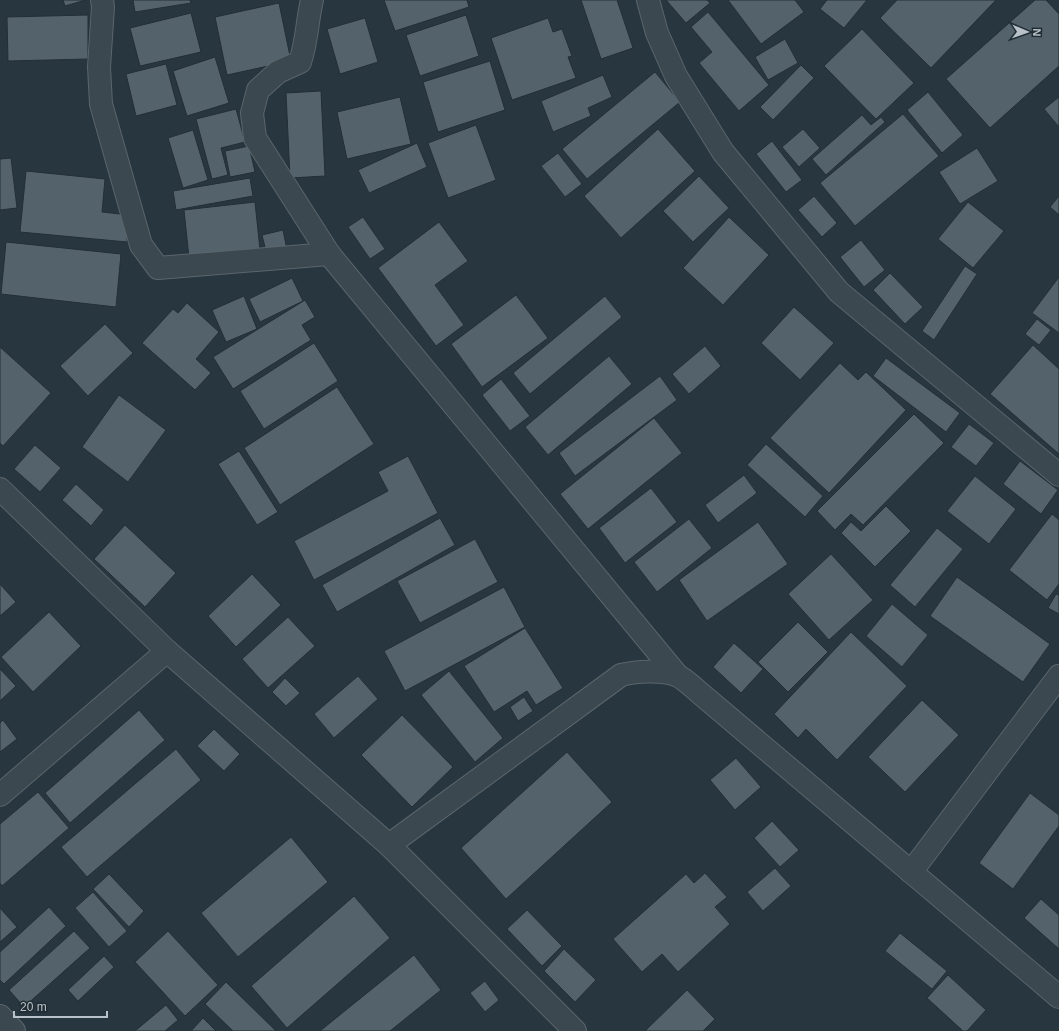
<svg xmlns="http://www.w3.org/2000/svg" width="1059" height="1031" viewBox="0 0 1059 1031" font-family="Helvetica,sans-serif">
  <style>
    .building { fill: #54636b; stroke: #232f36 }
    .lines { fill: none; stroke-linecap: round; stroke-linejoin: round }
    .street-casing { stroke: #5a656c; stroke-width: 24 }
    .street { stroke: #3c484f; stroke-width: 22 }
  </style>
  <rect width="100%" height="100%" fill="#28363f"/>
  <g class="building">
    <polygon points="63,0 86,0 65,6"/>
    <polygon points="133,0 190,0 191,3 135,12"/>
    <polygon points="384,0 467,0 469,7 395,31"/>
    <polygon points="581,0 617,0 633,48 601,59"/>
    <polygon points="666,0 707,0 710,3 686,23"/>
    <polygon points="728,0 795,0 804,12 761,44"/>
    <polygon points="827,0 867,0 844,28 820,9"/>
    <polygon points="897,0 996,0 931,68 880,18"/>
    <polygon points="1035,0 1046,0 1059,14 1059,66 990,128 946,79"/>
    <polygon points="279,3 291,61 227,75 215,17"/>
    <polygon points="708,12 769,85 739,111 699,63 712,52 691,27"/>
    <polygon points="191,13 201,52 140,66 130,28"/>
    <polygon points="88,15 88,59 8,61 7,17"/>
    <polygon points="466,15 479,56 420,76 406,35"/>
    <polygon points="365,18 378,62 340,74 327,29"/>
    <polygon points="548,18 553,32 562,29 572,56 568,57 576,78 512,100 491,38"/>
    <polygon points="862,29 914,83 876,119 824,66"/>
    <polygon points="785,39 798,63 768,80 755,57"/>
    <polygon points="215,57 229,103 187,116 173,71"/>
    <polygon points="490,61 505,110 438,132 423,82"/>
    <polygon points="166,64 177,105 136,116 126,74"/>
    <polygon points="801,65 814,78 773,120 760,107"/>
    <polygon points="655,72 680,102 587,179 562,149"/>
    <polygon points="603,75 612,97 588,108 591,116 553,132 541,101"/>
    <polygon points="321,91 325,176 290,178 286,93"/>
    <polygon points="928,92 963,135 942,153 907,110"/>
    <polygon points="400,97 411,144 347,159 337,112"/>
    <polygon points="1059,97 1059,127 1044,109"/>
    <polygon points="236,109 245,142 221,148 228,175 212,179 196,119"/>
    <polygon points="903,114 939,156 855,226 820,183"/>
    <polygon points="862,115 871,125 881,117 885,122 826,175 812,159"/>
    <polygon points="476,125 496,180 448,198 428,143"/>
    <polygon points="658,129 695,171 621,238 584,196"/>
    <polygon points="803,129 820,148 799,167 782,147"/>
    <polygon points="193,130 208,180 183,188 168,138"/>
    <polygon points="772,141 802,180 786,192 756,154"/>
    <polygon points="417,143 427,167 369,193 358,170"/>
    <polygon points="249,146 255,172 230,177 225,151"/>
    <polygon points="977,148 998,181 960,204 939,172"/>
    <polygon points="558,153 582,184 565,197 541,166"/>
    <polygon points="11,158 17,208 0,210 0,159"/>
    <polygon points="26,171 105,179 102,212 129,215 127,242 20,232"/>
    <polygon points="699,176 729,208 693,242 663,211"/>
    <polygon points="250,178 253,196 176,210 173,191"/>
    <polygon points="814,196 837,223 822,237 798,210"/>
    <polygon points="1059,196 1059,215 1050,207"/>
    <polygon points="255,202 260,250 189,258 184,210"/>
    <polygon points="968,202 1004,231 973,268 938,239"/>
    <polygon points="363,217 385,249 370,259 348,227"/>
    <polygon points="729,217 769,255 723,305 683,268"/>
    <polygon points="439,222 468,261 435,285 464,325 436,346 378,268"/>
    <polygon points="283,230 287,250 267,255 262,235"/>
    <polygon points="861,240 885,270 864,287 840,257"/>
    <polygon points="6,242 121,254 116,307 1,294"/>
    <polygon points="965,266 977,274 934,340 922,331"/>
    <polygon points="890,273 923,307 905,324 873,290"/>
    <polygon points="1059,277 1059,333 1032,313"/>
    <polygon points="292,278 303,301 260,322 249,299"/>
    <polygon points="516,295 548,338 482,387 451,344"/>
    <polygon points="244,296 257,329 226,342 212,310"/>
    <polygon points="605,296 622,317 530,394 513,373"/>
    <polygon points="305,300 315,317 302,325 311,340 233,389 213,357"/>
    <polygon points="187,303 219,332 196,359 211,373 195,390 142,343 173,309 178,313"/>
    <polygon points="794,307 834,343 800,380 761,343"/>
    <polygon points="1037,319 1051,330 1039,345 1025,334"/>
    <polygon points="105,324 133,353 88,396 60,366"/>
    <polygon points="314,343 338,381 264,429 240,391"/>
    <polygon points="1033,345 1059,369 1059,454 990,394"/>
    <polygon points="705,346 721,366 689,394 672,374"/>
    <polygon points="0,347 51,393 3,446 0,443"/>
    <polygon points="609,356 632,384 548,455 525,427"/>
    <polygon points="886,358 960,413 946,432 873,376"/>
    <polygon points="840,363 858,380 866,372 906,410 829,493 770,438"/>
    <polygon points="660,376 677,400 575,476 559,453"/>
    <polygon points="501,379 530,416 510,431 482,395"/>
    <polygon points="337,387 374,444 280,505 244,448"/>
    <polygon points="119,395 166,430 128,482 82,447"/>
    <polygon points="914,414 944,443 863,525 851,514 835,530 817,511"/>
    <polygon points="654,418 682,453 588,529 560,494"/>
    <polygon points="969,424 994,443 976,466 951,447"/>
    <polygon points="766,444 823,496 805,517 747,465"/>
    <polygon points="35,445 61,468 40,492 14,469"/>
    <polygon points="239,451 278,512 257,525 218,464"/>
    <polygon points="408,456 438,513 314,580 294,541 388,491 378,472"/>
    <polygon points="1020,461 1058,490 1041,514 1003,484"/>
    <polygon points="744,475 757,493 718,523 705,505"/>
    <polygon points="975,476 1016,509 989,544 947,511"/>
    <polygon points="76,484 104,510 91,526 62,500"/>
    <polygon points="651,488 677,522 625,563 599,528"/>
    <polygon points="886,506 911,531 875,567 841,533 851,522 861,531"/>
    <polygon points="1052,514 1059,520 1059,584 1047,600 1009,570"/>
    <polygon points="440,518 455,545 337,612 322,585"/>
    <polygon points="689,519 712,548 657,592 634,562"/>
    <polygon points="758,522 788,564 707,621 679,580"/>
    <polygon points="125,525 176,573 145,607 94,559"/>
    <polygon points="937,528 963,549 915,607 890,585"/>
    <polygon points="475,539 498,582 420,623 397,581"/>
    <polygon points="831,554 873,600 829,640 788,594"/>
    <polygon points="252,574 281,605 236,647 208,616"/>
    <polygon points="957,577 1050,644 1023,682 930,616"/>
    <polygon points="0,584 16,602 0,616"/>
    <polygon points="504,587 525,627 405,691 384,651"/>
    <polygon points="1056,594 1059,595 1059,614 1048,608"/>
    <polygon points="892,604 928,635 902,667 866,636"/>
    <polygon points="49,612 81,646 33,692 1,657"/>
    <polygon points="288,617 315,646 268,688 242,659"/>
    <polygon points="798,622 828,652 788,692 758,662"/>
    <polygon points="525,628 563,688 536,705 527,691 494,712 464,666"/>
    <polygon points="851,632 907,686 837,760 806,729 798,738 774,714"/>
    <polygon points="734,643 763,669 741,693 713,667"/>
    <polygon points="0,669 16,686 0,701"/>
    <polygon points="449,671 503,738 475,762 421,695"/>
    <polygon points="358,676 378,699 334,738 314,714"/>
    <polygon points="285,678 300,693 286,706 272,692"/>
    <polygon points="524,697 533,711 518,721 510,707"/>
    <polygon points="922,700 959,735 905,792 868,757"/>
    <polygon points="139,710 165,740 70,823 45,793"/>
    <polygon points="402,715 453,767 412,807 361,755"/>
    <polygon points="3,720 17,739 0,752 0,723"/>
    <polygon points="214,729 240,754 224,771 197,746"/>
    <polygon points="176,749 201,780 87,877 61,847"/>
    <polygon points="567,752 612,802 506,899 461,848"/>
    <polygon points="736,758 761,787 735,810 710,780"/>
    <polygon points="38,792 69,828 2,886 0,883 0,824"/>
    <polygon points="1030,793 1059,815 1059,826 1013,889 979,863"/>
    <polygon points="772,821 799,850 780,867 754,838"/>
    <polygon points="291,837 328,882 238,957 201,913"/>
    <polygon points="775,868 791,886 763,911 747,892"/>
    <polygon points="705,873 727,897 715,907 730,924 678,972 662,954 642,972 613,939 686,874 694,883"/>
    <polygon points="109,874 144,911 129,927 93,889"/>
    <polygon points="93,892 127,931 109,947 75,908"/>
    <polygon points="354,896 390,938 287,1028 251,986"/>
    <polygon points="1041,899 1059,915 1059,949 1024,918"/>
    <polygon points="49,907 66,926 4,984 0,980 0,952"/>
    <polygon points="0,908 17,927 0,942"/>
    <polygon points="527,910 562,946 542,966 507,929"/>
    <polygon points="74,931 90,948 24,1007 9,990"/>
    <polygon points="168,931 218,985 185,1016 135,962"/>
    <polygon points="900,933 947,971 932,989 885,951"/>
    <polygon points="564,949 596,980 575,1002 544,971"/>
    <polygon points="414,955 441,990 390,1031 320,1031"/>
    <polygon points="104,956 114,967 78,1001 68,990"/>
    <polygon points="948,975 986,1010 967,1031 963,1031 927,998"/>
    <polygon points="485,981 499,1000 485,1012 470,993"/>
    <polygon points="226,982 276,1031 233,1031 205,1004"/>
    <polygon points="687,990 715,1019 703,1031 645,1031"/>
    <polygon points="166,1005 178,1020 165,1031 135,1031"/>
    <polygon points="203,1018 216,1031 191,1031"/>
  </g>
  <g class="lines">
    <defs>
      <g id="street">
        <polyline points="102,0 103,7 99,67 101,104 141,245 158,268 329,254"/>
        <path d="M 312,0 C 307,21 307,42 300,62 L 278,72 L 258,90 L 252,113 L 255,138 L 329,254 L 677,675"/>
        <polyline points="648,0 657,33 676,76 723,152 839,292 1059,475"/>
        <polyline points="0,489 167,651 389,845 575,1031"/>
        <polyline points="0,795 167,651"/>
        <path d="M 389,845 L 621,675 C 637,671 661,670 676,675 C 684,678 695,689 701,694 L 1059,997"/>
        <polyline points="911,872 1059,676"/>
        <polyline points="0,1016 14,1031"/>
      </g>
    </defs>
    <use href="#street" class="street-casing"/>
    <use href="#street" class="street"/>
  </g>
  <g transform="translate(1027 32) rotate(92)" stroke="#212d34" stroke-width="3" paint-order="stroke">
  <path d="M0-3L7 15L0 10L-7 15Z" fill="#b9c2c9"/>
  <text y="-6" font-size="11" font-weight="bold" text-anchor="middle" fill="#b9c2c9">N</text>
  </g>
  <path d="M14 1011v6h93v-6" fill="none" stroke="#b9c2c9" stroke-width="2"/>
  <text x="20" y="1011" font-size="12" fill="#b9c2c9" stroke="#212d34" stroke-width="3" paint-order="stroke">20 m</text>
</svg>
